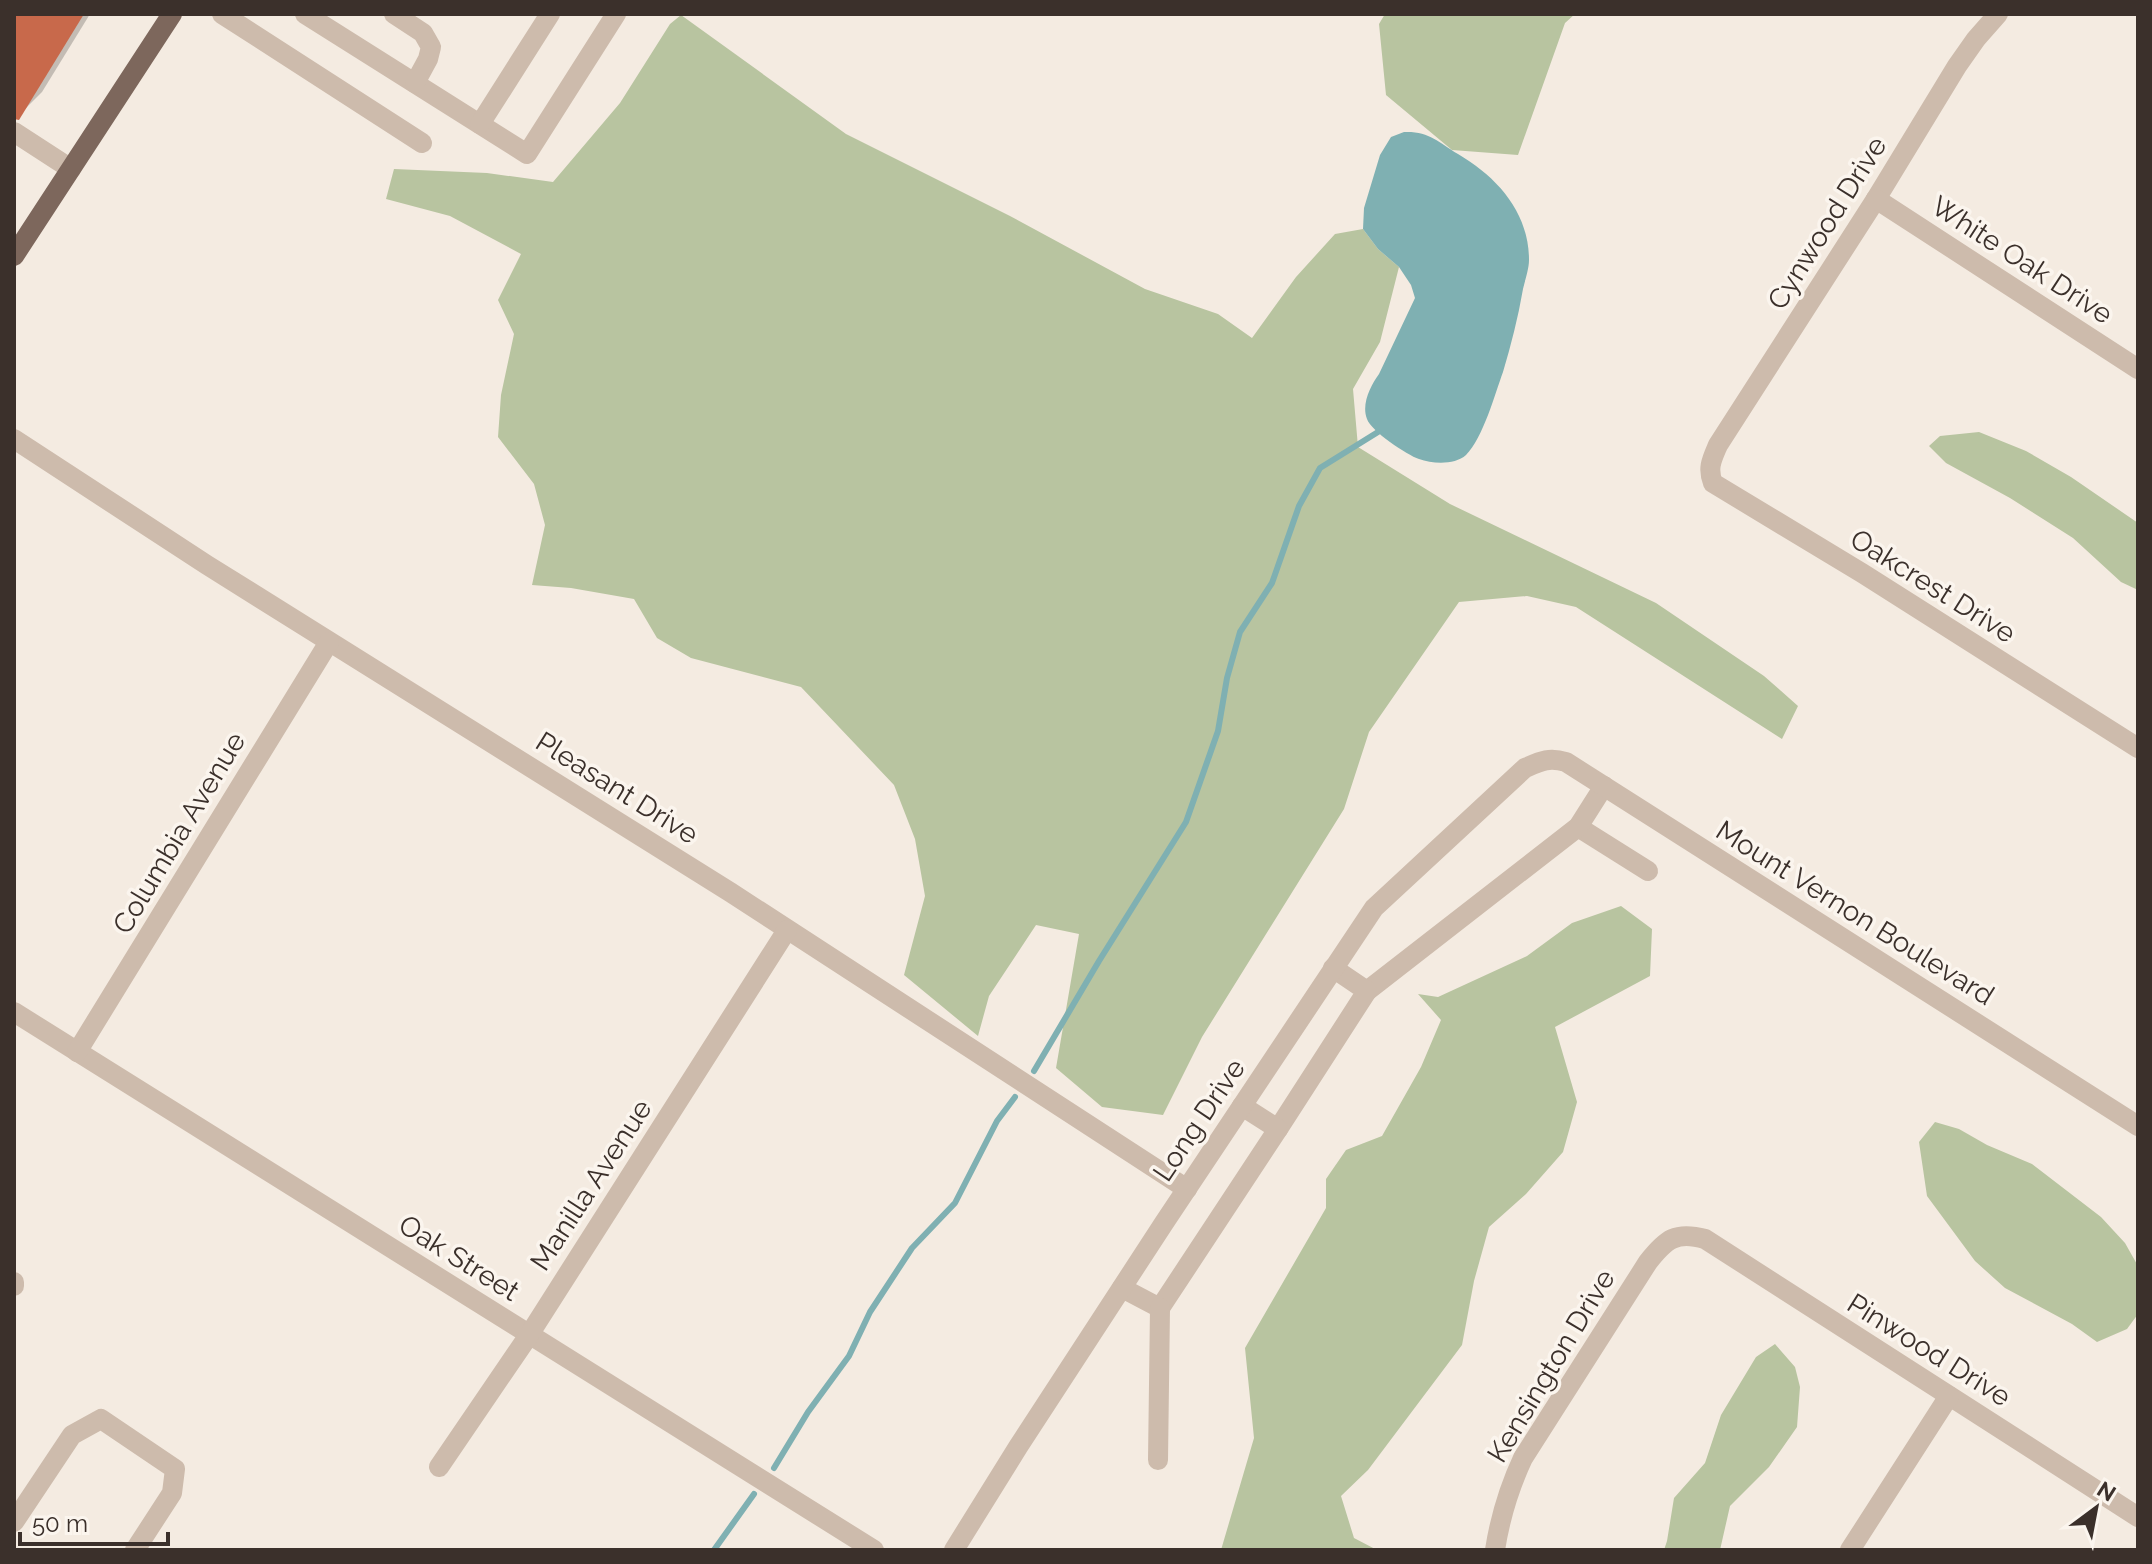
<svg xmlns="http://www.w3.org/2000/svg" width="2152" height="1564" viewBox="0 0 2152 1564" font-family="Raleway,sans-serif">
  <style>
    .green { fill: #b8c4a0 }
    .water { fill: #7fb0b2 }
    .shadow { fill: #0003 }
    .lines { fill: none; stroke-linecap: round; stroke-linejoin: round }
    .stream { stroke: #7fb0b2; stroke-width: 6 }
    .building { fill: #c8694b }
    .minor { stroke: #cdbbac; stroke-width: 20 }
    .major { stroke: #7d675c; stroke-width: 20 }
    .labels { text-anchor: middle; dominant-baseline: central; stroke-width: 7; stroke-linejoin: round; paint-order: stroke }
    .street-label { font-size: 28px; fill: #3b302b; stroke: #fbf5ee }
  </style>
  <rect width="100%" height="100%" fill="#f4ebe1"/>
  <g class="green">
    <polygon points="1385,14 1575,14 1565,23 1518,155 1452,150 1386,95 1379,24"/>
    <polygon points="681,15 846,134 1010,216 1145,289 1218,314 1252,338 1296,277 1335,234 1363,229 1378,249 1399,267 1380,342 1353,389 1358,447 1450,504 1656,603 1764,676 1798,706 1782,739 1576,607 1527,596 1459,602 1369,732 1344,809 1202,1037 1163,1115 1102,1107 1056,1068 1079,934 1036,925 989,996 978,1036 904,975 925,896 915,839 894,785 801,687 691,658 657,638 634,599 571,588 532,585 545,525 534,484 498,437 501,395 514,334 498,300 521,254 450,216 386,199 394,169 487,173 553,182 620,103 670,24"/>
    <polygon points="1979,432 2026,451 2071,477 2138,523 2138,590 2121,582 2073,538 2010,498 1946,463 1929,446 1940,436"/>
    <polygon points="1621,906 1652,929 1650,976 1555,1027 1577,1102 1563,1152 1526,1194 1489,1227 1474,1281 1462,1345 1368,1470 1341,1496 1354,1538 1377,1550 1221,1550 1254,1438 1245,1348 1326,1208 1326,1179 1346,1150 1382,1136 1421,1067 1441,1020 1418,994 1438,997 1527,956 1572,923"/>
    <polygon points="1935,1122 1959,1129 1987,1145 2032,1164 2101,1217 2125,1243 2138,1266 2138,1314 2127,1329 2097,1342 2072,1324 2005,1288 1975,1261 1927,1196 1919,1142"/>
    <polygon points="1775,1344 1795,1367 1800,1387 1797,1427 1769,1467 1730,1506 1720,1550 1664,1550 1667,1541 1674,1498 1705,1463 1721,1415 1756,1357"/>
  </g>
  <path class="water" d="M 1404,132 C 1429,131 1438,142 1458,154 C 1497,177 1529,212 1529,260 C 1529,269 1525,280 1523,289 C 1518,318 1511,345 1503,372 C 1495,394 1483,438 1466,455 C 1455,465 1433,464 1419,459 C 1407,455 1371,431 1367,419 C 1361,404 1371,385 1379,374 L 1415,298 L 1411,285 L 1399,267 L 1378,249 L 1363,229 L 1364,208 L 1380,155 L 1391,137 Z"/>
  <polygon class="shadow" points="14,14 90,14 42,92 23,111 14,105"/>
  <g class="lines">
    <g class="stream">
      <polyline points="1034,1071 1099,961 1186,822 1218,731 1227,678 1240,632 1272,583 1299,506 1320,468 1378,432"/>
      <polyline points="774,1468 808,1412 849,1356 870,1312 912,1248 955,1203 997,1121 1015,1097"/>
      <polyline points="714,1550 754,1494"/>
    </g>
  </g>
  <polygon class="building" points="14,14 84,14 19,120 14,119"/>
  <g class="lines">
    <g class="minor">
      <polyline points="222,14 422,143"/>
      <polyline points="305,14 527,154 616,14"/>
      <polyline points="394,14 423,33 431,47 428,59 415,83"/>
      <path d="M 1998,14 L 1976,39 L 1957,66 L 1876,199 L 1718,445 C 1712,459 1707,468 1713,483 L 1862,573 L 2138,748"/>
      <polyline points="480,124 550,14"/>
      <polyline points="14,132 71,169"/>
      <polyline points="1876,199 2138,369"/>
      <polyline points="14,439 207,565 730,892 1187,1189"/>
      <polyline points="1578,827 1648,871"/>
      <polyline points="1367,991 1578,827 1604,786"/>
      <polyline points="14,1012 874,1550"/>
      <polyline points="77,1052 329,642"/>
      <polyline points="1278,1129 1367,991 1333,968"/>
      <polyline points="14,1282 14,1286"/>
      <polyline points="1122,1288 1160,1308 1278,1129 1242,1106"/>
      <polyline points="1158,1460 1160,1308"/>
      <polyline points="439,1467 529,1335 787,930"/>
      <polyline points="14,1522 72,1435 101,1419 175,1469 172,1493 135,1550"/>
      <path d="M 954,1550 L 1018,1447 L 1164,1223 L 1374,908 L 1525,768 C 1541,761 1549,757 1566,762 L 2138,1126"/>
      <path d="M 1495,1550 C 1500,1518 1509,1488 1523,1458 L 1648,1262 C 1666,1239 1676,1231 1705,1239 L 2138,1517"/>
      <polyline points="1850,1550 1949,1396"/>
    </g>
    <polyline class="major" points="14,256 172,14"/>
  </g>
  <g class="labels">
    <g class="street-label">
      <text transform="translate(1827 223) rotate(-58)">Cynwood Drive</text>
      <text transform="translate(2022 260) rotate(33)">White Oak Drive</text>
      <text transform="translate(1933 586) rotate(32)">Oakcrest Drive</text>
      <text transform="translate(617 788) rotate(32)">Pleasant Drive</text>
      <text transform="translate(179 833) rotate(-59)">Columbia Avenue</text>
      <text transform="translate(1855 913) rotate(32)">Mount Vernon Boulevard</text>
      <text transform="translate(1199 1120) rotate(-56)">Long Drive</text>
      <text transform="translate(591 1185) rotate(-57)">Manilla Avenue</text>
      <text transform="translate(459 1258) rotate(32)">Oak Street</text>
      <text transform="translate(1929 1350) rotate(32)">Pinwood Drive</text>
      <text transform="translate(1551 1366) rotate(-59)">Kensington Drive</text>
    </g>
  </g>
  <rect width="2152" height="1564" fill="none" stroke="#3b302b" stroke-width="32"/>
  <g transform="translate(2096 1508) rotate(32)" stroke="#fbf5ee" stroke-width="6" paint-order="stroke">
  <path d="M0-6L14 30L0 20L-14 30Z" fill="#3b302b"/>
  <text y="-12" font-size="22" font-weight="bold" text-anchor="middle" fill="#3b302b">N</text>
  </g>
  <path d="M20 1532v12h148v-12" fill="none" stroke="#3b302b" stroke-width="4"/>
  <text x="32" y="1532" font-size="24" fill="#3b302b" stroke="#fbf5ee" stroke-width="6" paint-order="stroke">50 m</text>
</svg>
